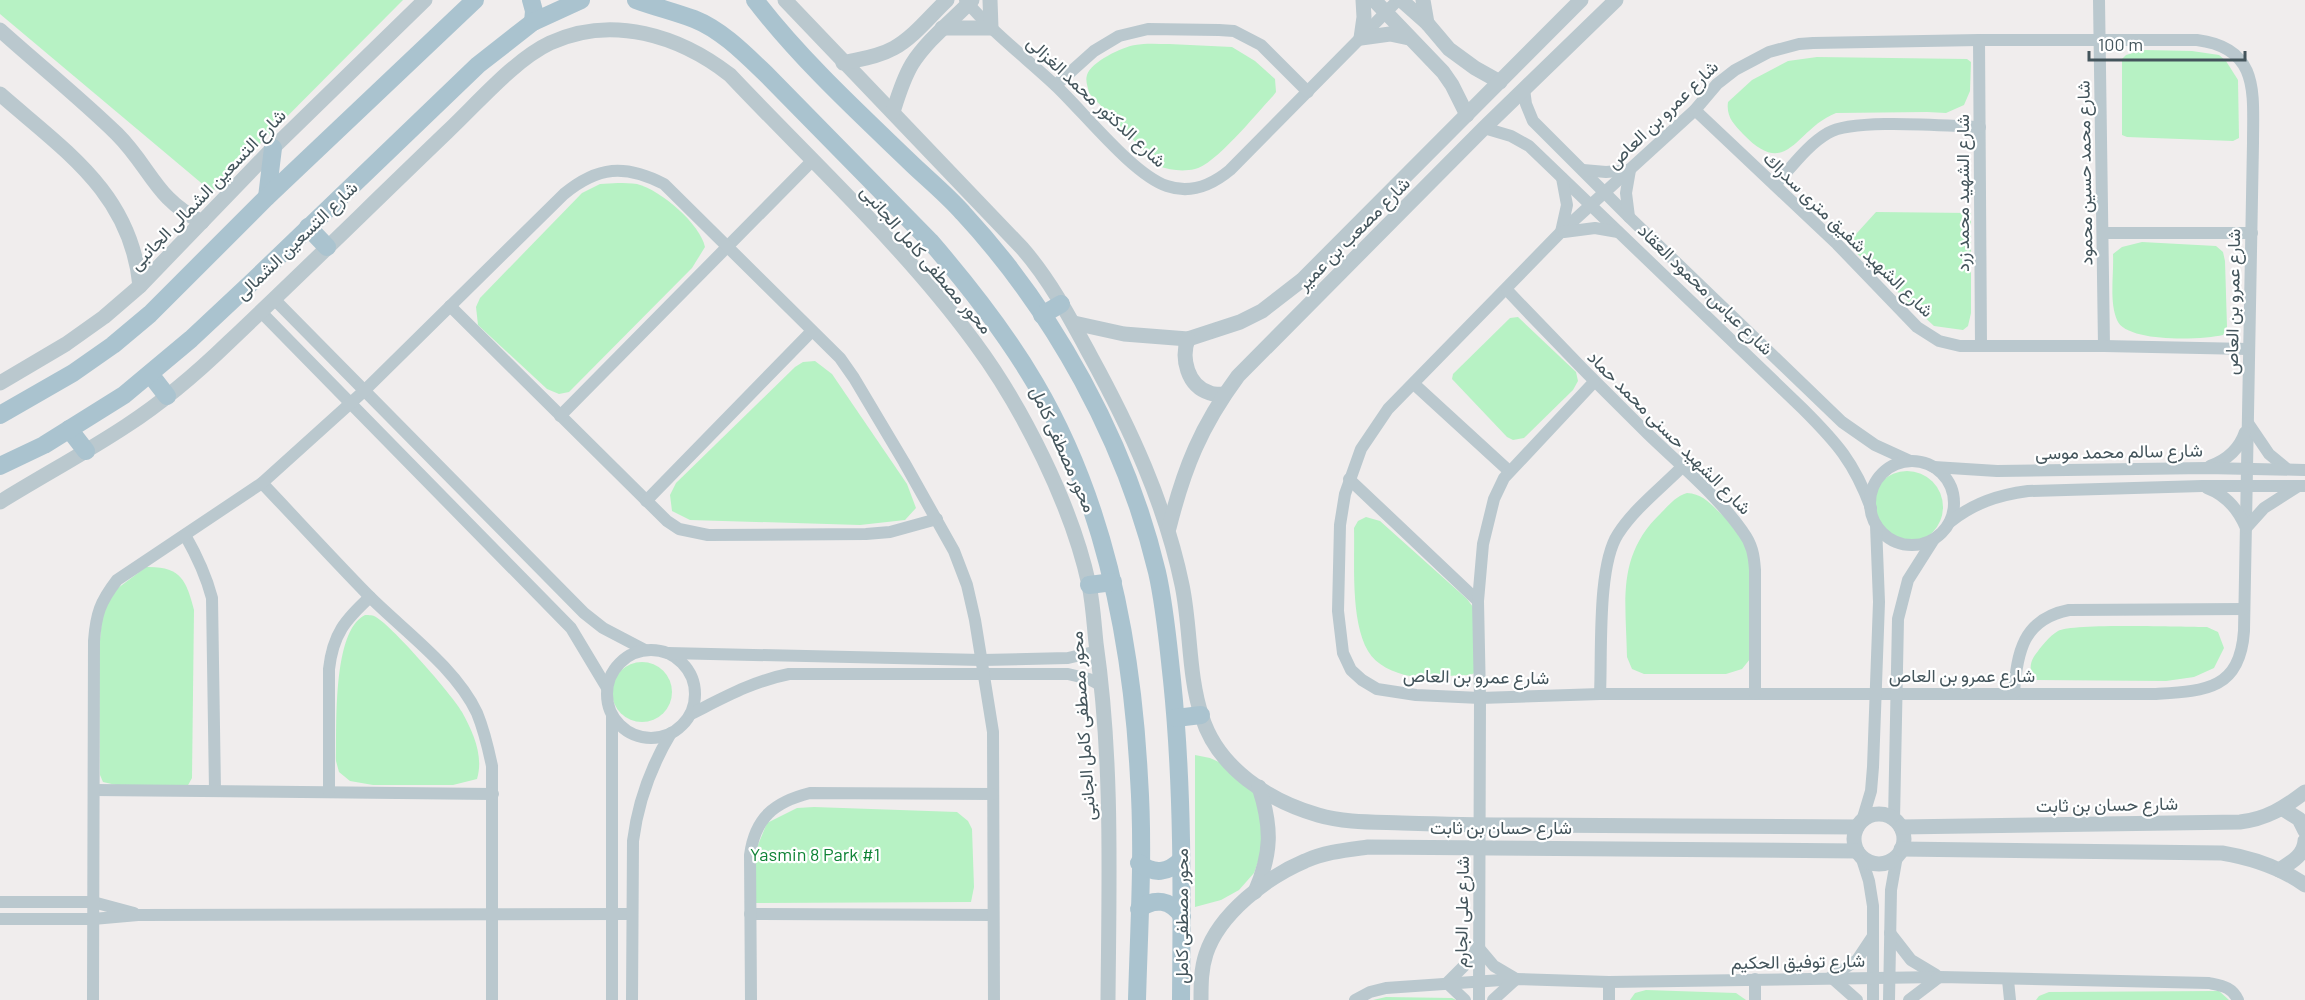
<svg xmlns="http://www.w3.org/2000/svg" width="2305" height="1000" viewBox="0 0 2305 1000" font-family="Barlow,Vazirmatn,sans-serif">
  <style>
    .green { fill: #b7f2c4 }
    .lines { fill: none; stroke-linecap: round; stroke-linejoin: round }
    .minor { stroke: #bac8ce; stroke-width: 12 }
    .tertiary { stroke: #bac8ce; stroke-width: 15 }
    .primary { stroke: #aac3cf; stroke-width: 18 }
    .labels { text-anchor: middle; dominant-baseline: central; stroke-width: 4.5; stroke-linejoin: round; paint-order: stroke }
    .street-label { font-size: 18px; fill: #44555c; stroke: #fff }
    .park-label { font-size: 18px; fill: #0f8336; stroke: #fff }
  </style>
  <rect width="100%" height="100%" fill="#f0eded"/>
  <g class="green">
    <polygon points="0,0 403,0 212,192 0,14"/>
    <path d="M 1169,44 L 1232,47 L 1255,61 L 1275,79 L 1276,92 L 1273,96 C 1257,113 1215,165 1195,169 C 1182,172 1170,170 1158,166 L 1089,93 C 1088,87 1085,81 1087,75 C 1091,62 1122,47 1135,45 C 1146,43 1158,44 1169,44 Z"/>
    <polygon points="2143,50 2192,51 2219,55 2226,61 2238,80 2239,138 2233,141 2127,137 2122,135 2122,59 2126,55"/>
    <path d="M 1817,57 L 1967,59 L 1971,62 L 1970,91 L 1964,105 L 1946,113 L 1927,112 L 1836,113 C 1795,129 1788,181 1743,134 C 1734,124 1726,117 1728,102 L 1752,80 L 1788,61 Z"/>
    <path d="M 618,183 C 624,183 631,183 637,184 C 661,190 700,224 705,247 L 692,268 L 569,392 L 559,394 L 547,389 L 478,325 L 476,307 L 480,298 L 582,193 L 600,184 Z"/>
    <polygon points="1876,212 1971,213 1971,313 1968,326 1963,330 1934,326 1847,244"/>
    <path d="M 2142,242 L 2216,246 L 2223,252 L 2225,261 L 2227,327 L 2223,335 C 2202,340 2126,343 2117,320 C 2109,301 2114,275 2113,254 L 2122,247 Z"/>
    <polygon points="1518,317 1576,372 1578,381 1573,390 1524,438 1513,440 1507,437 1452,379 1453,374 1510,318"/>
    <polygon points="815,361 832,374 907,484 916,508 905,520 860,525 690,520 672,511 670,495 676,483 795,367 803,362"/>
    <circle cx="1907" cy="507" r="36"/>
    <path d="M 1687,493 C 1701,494 1708,501 1718,511 C 1726,518 1735,526 1741,535 C 1758,558 1750,629 1750,659 L 1742,669 L 1726,674 L 1644,674 L 1632,669 L 1627,657 C 1626,601 1616,556 1661,513 C 1669,505 1676,496 1687,493 Z"/>
    <path d="M 1366,517 L 1380,521 L 1467,599 L 1473,607 L 1477,672 L 1470,675 C 1451,675 1428,679 1410,676 C 1394,673 1376,665 1368,651 C 1350,620 1355,562 1354,528 L 1358,521 Z"/>
    <path d="M 146,567 C 181,566 186,580 194,610 L 192,778 L 187,787 L 116,785 L 103,782 L 100,775 L 99,651 L 103,607 L 118,588 Z"/>
    <path d="M 365,615 C 366,615 373,615 374,616 C 389,622 454,697 462,712 C 473,732 484,756 477,779 L 453,785 L 373,785 L 350,781 L 339,772 L 336,761 C 337,727 332,631 365,615 Z"/>
    <path d="M 2207,627 L 2218,632 L 2224,648 L 2214,668 L 2194,677 L 2166,681 L 2036,680 C 2029,672 2029,664 2035,655 C 2041,647 2049,636 2058,631 C 2071,623 2184,627 2207,627 Z"/>
    <circle cx="642" cy="692" r="30"/>
    <polygon points="1195,755 1210,758 1230,767 1260,799 1263,848 1254,873 1239,890 1221,900 1195,907"/>
    <polygon points="814,807 957,812 968,821 972,829 974,887 971,902 756,903 755,852 767,823 797,808"/>
    <polygon points="1646,990 1736,993 1746,1000 1630,1000 1635,993"/>
    <polygon points="2219,991 2229,1000 2036,1000 2039,996 2049,992"/>
    <polygon points="1386,997 1452,998 1456,1000 1373,1000"/>
  </g>
  <g class="lines">
    <g class="minor">
      <path d="M 965,0 C 992,32 1025,57 1055,85 C 1083,111 1133,175 1167,186 C 1190,194 1212,185 1230,170 L 1398,0"/>
      <polyline points="2099,0 2104,346"/>
      <path d="M 1979,40 L 2197,40 C 2260,48 2253,93 2253,143 L 2244,631 C 2240,690 2205,691 2156,694 L 1600,694 L 1480,698 L 1416,695 L 1377,689 L 1362,680 L 1351,670 L 1343,653 L 1338,611 L 1340,525 L 1345,494 L 1361,449 L 1388,409 L 1560,233 L 1695,110 L 1717,84 L 1735,70 L 1769,52 L 1799,44 L 1813,43 Z"/>
      <polyline points="1979,40 1981,346"/>
      <polyline points="1056,85 1094,51 1119,36 1148,29 1219,30 1234,31 1261,45 1308,92"/>
      <polyline points="1524,89 1526,104 1533,121 1629,217 1842,422 1875,445 1910,461"/>
      <polyline points="1695,110 1837,244 1917,327 1939,341 1960,346 2104,346 2248,349"/>
      <path d="M 1484,128 L 1511,136 L 1529,146 L 1803,409 C 1837,443 1854,462 1871,508"/>
      <polyline points="1583,170 1606,172 1630,170 1626,193 1629,217"/>
      <path d="M 1775,185 C 1791,168 1807,145 1828,133 C 1853,118 1946,126 1980,127"/>
      <polyline points="1561,232 1567,205 1562,178"/>
      <polyline points="1564,232 1595,228 1618,232"/>
      <polyline points="2103,233 2252,233"/>
      <path d="M 1507,290 C 1553,339 1600,387 1648,434 C 1678,463 1719,497 1743,532 C 1752,544 1754,555 1755,570 L 1755,694"/>
      <polyline points="274,299 584,613 603,628 645,650"/>
      <polyline points="450,306 667,521 679,529 708,535 866,534 890,532 937,519"/>
      <polyline points="261,312 571,628 607,688"/>
      <polyline points="1414,384 1509,471"/>
      <polyline points="560,416 812,161"/>
      <polyline points="2248,423 2269,454 2287,469"/>
      <circle cx="1912" cy="503" r="42"/>
      <path d="M 2210,466 C 2227,460 2239,450 2245,432"/>
      <polyline points="1934,467 1997,471 2206,468 2305,470"/>
      <polyline points="1349,479 1478,601"/>
      <path d="M 262,483 C 298,521 333,559 369,596 C 404,631 456,668 477,713 C 484,730 488,747 492,766 L 492,1000"/>
      <path d="M 2207,488 C 2226,495 2238,509 2246,528 L 2264,508 L 2297,487"/>
      <polyline points="646,501 812,331"/>
      <path d="M 1950,522 C 1974,503 1998,495 2028,491 L 2202,486 L 2305,486"/>
      <path d="M 185,535 C 197,556 206,575 212,598 L 215,791"/>
      <circle cx="651" cy="694" r="44"/>
      <polyline points="668,653 982,660 1068,658 1098,651"/>
      <path d="M 2014,693 C 2017,652 2023,619 2069,610 L 2244,609"/>
      <path d="M 1600,694 C 1602,654 1597,566 1618,534 C 1634,509 1661,488 1682,467"/>
      <path d="M 691,714 C 723,698 753,681 789,674 L 1068,674 L 1089,679 L 1102,686"/>
      <polyline points="94,790 493,794"/>
      <path d="M 329,792 L 329,669 C 333,634 345,620 370,597"/>
      <polyline points="1894,820 1898,619 1908,580 1934,539"/>
      <polyline points="1862,821 1871,791 1873,767 1879,602 1876,525"/>
      <polyline points="1861,856 1869,881 1873,906 1873,1000"/>
      <polyline points="0,902 93,902 134,913"/>
      <polyline points="750,914 993,915"/>
      <polyline points="0,919 93,919 138,915 632,914"/>
      <polyline points="1890,933 1911,960 1936,975"/>
      <polyline points="2008,980 2010,1000"/>
      <path d="M 93,1000 L 94,641 C 96,614 100,602 117,580 L 262,483 L 364,391 L 564,194 C 598,166 625,164 664,184 L 840,358 L 854,378 L 904,462 L 954,551 L 967,585 L 975,620 L 993,732 L 994,1000"/>
      <polyline points="612,1000 612,716"/>
      <path d="M 632,1000 L 633,841 C 638,801 650,768 671,733"/>
      <path d="M 751,1000 L 750,855 C 755,818 774,802 810,793 L 993,794"/>
      <path d="M 1355,1000 L 1370,992 L 1386,988 L 1516,979 L 1609,982 L 1940,977 L 2209,983 C 2223,986 2232,987 2238,1000"/>
      <polyline points="1465,1000 1447,983 1464,966 1478,947 1494,966 1516,979 1493,1000"/>
      <polyline points="1479,1000 1480,698 1478,601 1483,544 1494,499 1504,478 1594,382"/>
      <polyline points="1609,1000 1609,982"/>
      <polyline points="1755,1000 1755,979"/>
      <polyline points="1857,1000 1831,977 1857,960 1873,936"/>
      <polyline points="1889,1000 1891,890 1897,856"/>
      <polyline points="1909,1000 1938,978"/>
    </g>
    <g class="tertiary">
      <path d="M 785,0 L 1022,248 C 1050,280 1070,318 1090,355 C 1130,428 1165,503 1182,585 C 1191,628 1188,676 1202,717 C 1218,768 1269,801 1318,815 C 1345,823 1374,822 1402,823 C 1436,824 1471,825 1505,825 C 1622,826 1740,826 1857,827"/>
      <polyline points="1363,0 1364,17 1361,38 1390,34 1409,38"/>
      <polyline points="1374,0 1443,72 1452,85 1467,115"/>
      <polyline points="1401,0 1427,23 1449,49 1475,68 1500,82"/>
      <polyline points="1423,0 1427,23"/>
      <polyline points="942,28 991,28 990,0"/>
      <path d="M 0,30 C 39,65 80,98 117,134 C 151,168 155,199 202,222"/>
      <path d="M 843,63 C 860,59 878,57 894,48 C 914,37 930,16 947,0"/>
      <path d="M 0,94 C 65,151 131,193 140,286"/>
      <path d="M 893,112 C 898,96 903,79 912,64 C 928,39 952,21 972,0"/>
      <polyline points="1074,323 1124,334 1188,339 1240,322 1262,311 1302,280 1581,0"/>
      <path d="M 1188,339 C 1181,358 1187,386 1210,393 C 1214,395 1220,394 1225,394"/>
      <polyline points="0,383 66,344 104,317 140,286 273,148 425,0"/>
      <path d="M 0,502 C 42,476 85,453 126,426 C 163,402 197,373 229,342 C 302,273 374,202 447,132 C 476,105 514,60 550,43 C 612,14 680,36 730,75 C 813,163 904,246 975,343 C 1023,408 1072,506 1089,585 C 1093,604 1094,624 1096,643 C 1113,761 1109,881 1108,1000"/>
      <path d="M 1169,528 C 1184,468 1201,426 1238,376 L 1484,128 L 1616,0"/>
      <polyline points="2283,809 2299,819 2305,831"/>
      <circle cx="1879" cy="839" r="25"/>
      <path d="M 1901,827 L 2240,822 C 2266,819 2284,808 2305,792"/>
      <path d="M 1901,849 L 2222,853 C 2252,858 2280,867 2305,885"/>
      <path d="M 2279,870 C 2290,863 2304,856 2305,841"/>
      <path d="M 1255,892 C 1272,853 1272,827 1259,787"/>
      <path d="M 1201,1000 C 1201,984 1201,969 1206,954 C 1219,914 1267,877 1305,861 C 1325,852 1346,850 1368,847 L 1857,851"/>
    </g>
    <g class="primary">
      <polyline points="531,0 534,11 533,22"/>
      <path d="M 636,0 C 655,7 675,12 694,19 C 722,30 746,55 768,76 L 930,241 C 968,285 1005,332 1035,383 C 1105,502 1132,641 1139,778 C 1144,851 1139,926 1137,1000"/>
      <path d="M 755,0 C 801,60 859,113 913,165 C 930,181 948,196 963,213 C 1054,311 1126,442 1157,572 C 1165,607 1168,644 1172,680 C 1183,786 1182,893 1181,1000"/>
      <polyline points="267,197 273,148"/>
      <polyline points="308,227 327,247"/>
      <polyline points="1042,315 1061,304"/>
      <polyline points="150,374 167,396"/>
      <polyline points="0,415 73,373 113,345 150,314 267,197 475,0"/>
      <polyline points="69,429 86,451"/>
      <polyline points="0,466 44,445 124,395 191,339 253,281 478,65 533,22 581,0"/>
      <polyline points="1089,585 1113,582"/>
      <polyline points="1176,718 1201,715"/>
      <path d="M 1139,863 C 1154,875 1168,873 1181,860"/>
      <path d="M 1139,909 C 1155,897 1171,900 1182,916"/>
    </g>
  </g>
  <g class="labels">
    <g class="street-label">
      <text transform="translate(1097 101) rotate(43)">شارع الدكتور محمد الغزالى</text>
      <text transform="translate(1662 114) rotate(-44)">شارع عمرو بن العاص</text>
      <text transform="translate(2084 173) rotate(-91)">شارع محمد حسين محمود</text>
      <text transform="translate(207 189) rotate(-46)">شارع التسعين الشمالى الجانبى</text>
      <text transform="translate(1962 193) rotate(-90)">شارع الشهيد محمد زرد</text>
      <text transform="translate(1353 233) rotate(-45)">شارع مصعب بن عمير</text>
      <text transform="translate(1849 234) rotate(44)">شارع الشهيد شفيق مترى سدراك</text>
      <text transform="translate(296 240) rotate(-44)">شارع التسعين الشمالى</text>
      <text transform="translate(927 259) rotate(49)">محور مصطفى كامل الجانبى</text>
      <text transform="translate(1706 289) rotate(44)">شارع عباس محمود العقاد</text>
      <text transform="translate(2232 302) rotate(-89)">شارع عمرو بن العاص</text>
      <text transform="translate(1670 432) rotate(45)">شارع الشهيد حسنى محمد حماد</text>
      <text transform="translate(1064 449) rotate(66)">محور مصطفى كامل</text>
      <text transform="translate(2119 451) rotate(-1)">شارع سالم محمد موسى</text>
      <text x="1962" y="675">شارع عمرو بن العاص</text>
      <text transform="translate(1476 676) rotate(1)">شارع عمرو بن العاص</text>
      <text transform="translate(1082 726) rotate(-94)">محور مصطفى كامل الجانبى</text>
      <text transform="translate(2107 804) rotate(-1)">شارع حسان بن ثابت</text>
      <text x="1501" y="827">شارع حسان بن ثابت</text>
      <text transform="translate(1461 912) rotate(-89)">شارع على الجارم</text>
      <text transform="translate(1181 916) rotate(-90)">محور مصطفى كامل</text>
      <text transform="translate(1798 961) rotate(-1)">شارع توفيق الحكيم</text>
    </g>
    <g class="park-label">
      <text x="815" y="854">Yasmin 8 Park #1</text>
    </g>
  </g>
  <path d="M2089 51v9h156v-9" fill="none" stroke="#44555c" stroke-width="3"/>
  <text x="2098" y="51" font-size="18" fill="#44555c" stroke="#ffffff" stroke-width="4.5" paint-order="stroke">100 m</text>
</svg>
